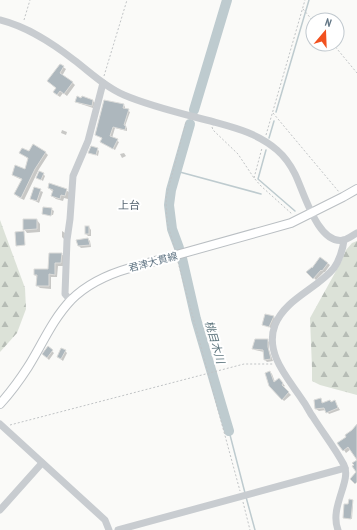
<svg xmlns="http://www.w3.org/2000/svg" width="357" height="530" viewBox="0 0 357 530" font-family="'PT Sans Narrow','Noto Sans JP',sans-serif">
  <style>
    .forest { fill: url(#forest-firs) }
    .shadow { fill: #0003 }
    .lines { fill: none; stroke-linecap: round; stroke-linejoin: round }
    .stream { stroke: #becbcf; stroke-width: 1.5 }
    .river { stroke: #becbcf; stroke-width: 10 }
    .building { fill: #adb7bd; stroke: #dcdcda }
    .major-casing { stroke: #babfc3; stroke-width: 10 }
    .path { stroke: #c1c4c6; stroke-width: 1; stroke-dasharray: 2 2; stroke-linecap: butt }
    .minor { stroke: #c8ccd0; stroke-width: 7 }
    .major { stroke: #fff; stroke-width: 8 }
    .labels { text-anchor: middle; dominant-baseline: central; stroke-width: 4; stroke-linejoin: round; paint-order: stroke }
    .street-label { font-size: 10px; fill: #627685; stroke: #fff }
    .neighbourhood-label { font-size: 11px; fill: #556470; stroke: #fff }
    .water-label { font-size: 11px; font-style: italic; fill: #5e767e; stroke: #fff }
  </style>
  <defs>
    <pattern id="forest-firs" width="22" height="20" patternUnits="userSpaceOnUse"><rect width="22" height="20" fill="#dce2d8"/><path d="M5 1l3.5 6h-7zM16 11l3.5 6h-7z" fill="#b6bcb5"/></pattern>
  </defs>
  <rect width="100%" height="100%" fill="#fafaf8"/>
  <g class="forest">
    <polygon points="0,220 25,288 26,309 17,333 0,352"/>
    <polygon points="357,241 357,395 320,385 312,381 312,368 310,318 341,262 346,250 352,243"/>
  </g>
  <g class="shadow">
    <polygon points="63,67 66,69 62,76 70,80 75,85 67,96 63,93 60,97 57,95 57,88 51,83"/>
    <polygon points="83,98 93,101 95,103 93,108 78,103 76,101 82,99"/>
    <polygon points="124,105 125,107 125,109 130,112 125,126 127,128 127,131 115,128 112,138 119,142 115,150 103,143 103,138 96,135"/>
    <polygon points="62,130 67,132 66,135 61,133"/>
    <polygon points="97,149 99,151 98,156 90,152"/>
    <polygon points="45,152 48,155 39,169 24,200 18,197 16,194 22,180 16,177 13,175 25,170 29,159 20,153"/>
    <polygon points="124,153 126,156 122,158 120,154"/>
    <polygon points="43,174 45,176 43,181 38,178"/>
    <polygon points="34,188 43,192 39,203 31,199"/>
    <polygon points="49,188 66,190 70,193 68,199 64,198 63,201 56,199 52,196 53,192"/>
    <polygon points="51,209 54,211 53,215 43,214"/>
    <polygon points="37,220 40,224 40,232 27,233 24,229"/>
    <polygon points="86,227 89,227 91,230 91,236 88,236 86,234"/>
    <polygon points="62,231 65,233 64,239 62,237"/>
    <polygon points="88,239 90,241 91,247 81,248 79,246"/>
    <polygon points="61,254 64,256 63,266 58,266 57,277 51,277 51,289 40,288 37,285 37,277 35,275 49,270"/>
    <polygon points="321,258 330,265 325,272 324,272 316,280 308,272 313,269"/>
    <polygon points="271,315 275,318 271,328 263,324"/>
    <polygon points="267,340 269,342 269,350 273,361 267,362 265,360 264,352 255,350 253,348"/>
    <polygon points="48,348 54,353 49,360 43,354"/>
    <polygon points="65,351 67,353 63,361 58,357"/>
    <polygon points="270,372 272,374 275,382 279,379 285,386 283,387 291,395 284,401 270,385"/>
    <polygon points="321,399 323,404 335,402 340,410 329,414 326,410 319,411 316,409 315,400"/>
    <polygon points="357,427 357,458 351,449 346,453 344,450 347,437"/>
    <polygon points="353,501 352,519 345,518 349,505"/>
  </g>
  <g class="lines">
    <g class="stream">
      <polyline points="276,112 309,0"/>
      <polyline points="269,138 274,121"/>
      <polyline points="266,150 258,179 295,211"/>
      <polyline points="176,171 261,194"/>
      <polyline points="229,431 245,493"/>
      <polyline points="246,497 255,530"/>
    </g>
    <g class="river">
      <polyline points="194,110 227,0"/>
      <polyline points="179,248 172,229 169,205 171,190 190,124"/>
      <polyline points="182,258 196,319 229,431"/>
    </g>
  </g>
  <g class="building">
    <polygon points="60,64 64,66 60,73 73,82 64,94 60,91 57,95 53,92 56,88 47,81"/>
    <polygon points="77,96 81,98 82,96 93,100 92,106 75,102"/>
    <polygon points="104,100 124,104 123,108 129,109 124,125 126,126 125,130 113,127 110,136 118,139 113,149 100,142 102,138 95,135"/>
    <polygon points="33,144 46,152 35,169 21,198 14,194 22,179 12,175 15,165 25,169 28,158 19,153 22,148 29,151"/>
    <polygon points="91,146 98,148 96,155 88,153"/>
    <polygon points="39,171 44,173 41,180 36,178"/>
    <polygon points="49,183 67,189 65,196 61,195 60,199 51,196 53,190 48,188"/>
    <polygon points="34,187 41,189 37,201 30,199"/>
    <polygon points="43,207 52,208 51,216 42,214"/>
    <polygon points="23,219 37,219 37,229 23,230"/>
    <rect x="85" y="226" width="4" height="8"/>
    <polygon points="24,231 25,245 16,246 15,232"/>
    <polygon points="88,238 90,245 78,246 76,240"/>
    <polygon points="49,253 62,253 61,263 55,263 55,275 49,274 49,286 36,286 37,275 34,275 34,269 48,269"/>
    <polygon points="320,257 328,263 322,271 321,270 313,279 306,272 312,267 312,268"/>
    <polygon points="265,314 274,316 269,327 262,325"/>
    <polygon points="255,339 268,339 268,347 271,359 264,360 263,350 252,349"/>
    <polygon points="48,346 53,350 47,358 42,354"/>
    <polygon points="61,348 66,350 61,359 57,357"/>
    <polygon points="270,371 274,382 279,378 283,383 282,385 289,392 282,400 269,386 265,373"/>
    <polygon points="321,398 322,403 330,400 331,402 335,400 338,408 326,413 324,408 315,409 314,400"/>
    <polygon points="357,424 357,482 355,484 350,479 356,472 352,466 354,465 352,463 357,460 348,447 343,451 337,443 346,437 345,435 352,430"/>
    <polygon points="349,499 353,500 351,519 343,518 344,504 348,504"/>
  </g>
  <g class="lines">
    <defs>
      <path id="major" d="M 0,404 C 10,393 19,381 28,367 C 42,345 52,320 71,300 C 87,284 109,274 130,268 L 291,223 L 343,197 L 357,189"/>
    </defs>
    <use href="#major" class="major-casing"/>
    <g class="path">
      <polyline points="303,9 313,21"/>
      <polyline points="24,20 30,0"/>
      <polyline points="333,44 357,73"/>
      <polyline points="104,76 127,0"/>
      <polyline points="273,113 339,192"/>
      <polyline points="212,127 213,130 238,154 254,178 261,186 292,214"/>
      <polyline points="266,135 305,0"/>
      <polyline points="254,178 262,148"/>
      <polyline points="175,249 167,222 166,198 186,122"/>
      <polyline points="178,262 240,491"/>
      <polyline points="10,425 244,364 273,364"/>
      <polyline points="243,502 250,530"/>
    </g>
    <g class="minor">
      <path d="M 0,20 C 28,27 52,43 74,60 C 90,72 105,87 124,95 C 152,107 184,114 214,122 C 236,128 259,134 277,150 C 284,156 291,166 295,174 C 304,192 318,246 344,240 C 348,239 353,235 357,233"/>
      <polyline points="71,301 65,294 67,240 70,219 73,176 88,141 103,83"/>
      <polyline points="0,424 105,520 109,530"/>
      <polyline points="0,510 42,463"/>
      <polyline points="118,530 345,468"/>
      <path d="M 338,530 C 329,507 352,481 344,465 C 335,448 323,433 313,417 C 309,412 307,406 303,401 C 289,379 264,354 275,325 C 285,299 317,289 334,268 C 339,261 343,249 344,240"/>
    </g>
    <use href="#major" class="major"/>
  </g>
  <g class="labels">
    <g class="street-label">
      <text transform="translate(153 262) rotate(-15)">君津大貫線</text>
    </g>
    <g class="neighbourhood-label">
      <text x="129" y="205">上台</text>
    </g>
    <g class="water-label">
      <text transform="translate(215 342) rotate(74)">桃目木川</text>
    </g>
  </g>
  <g transform="translate(325 32) rotate(19)"><circle r="19" fill="#ffffff" stroke="#c0c8ce"/>
  <path d="M0-3L7 15L0 10L-7 15Z" fill="#f2511f"/>
  <text y="-6" font-size="11" font-weight="bold" text-anchor="middle" fill="#627685">N</text>
  </g>
</svg>
